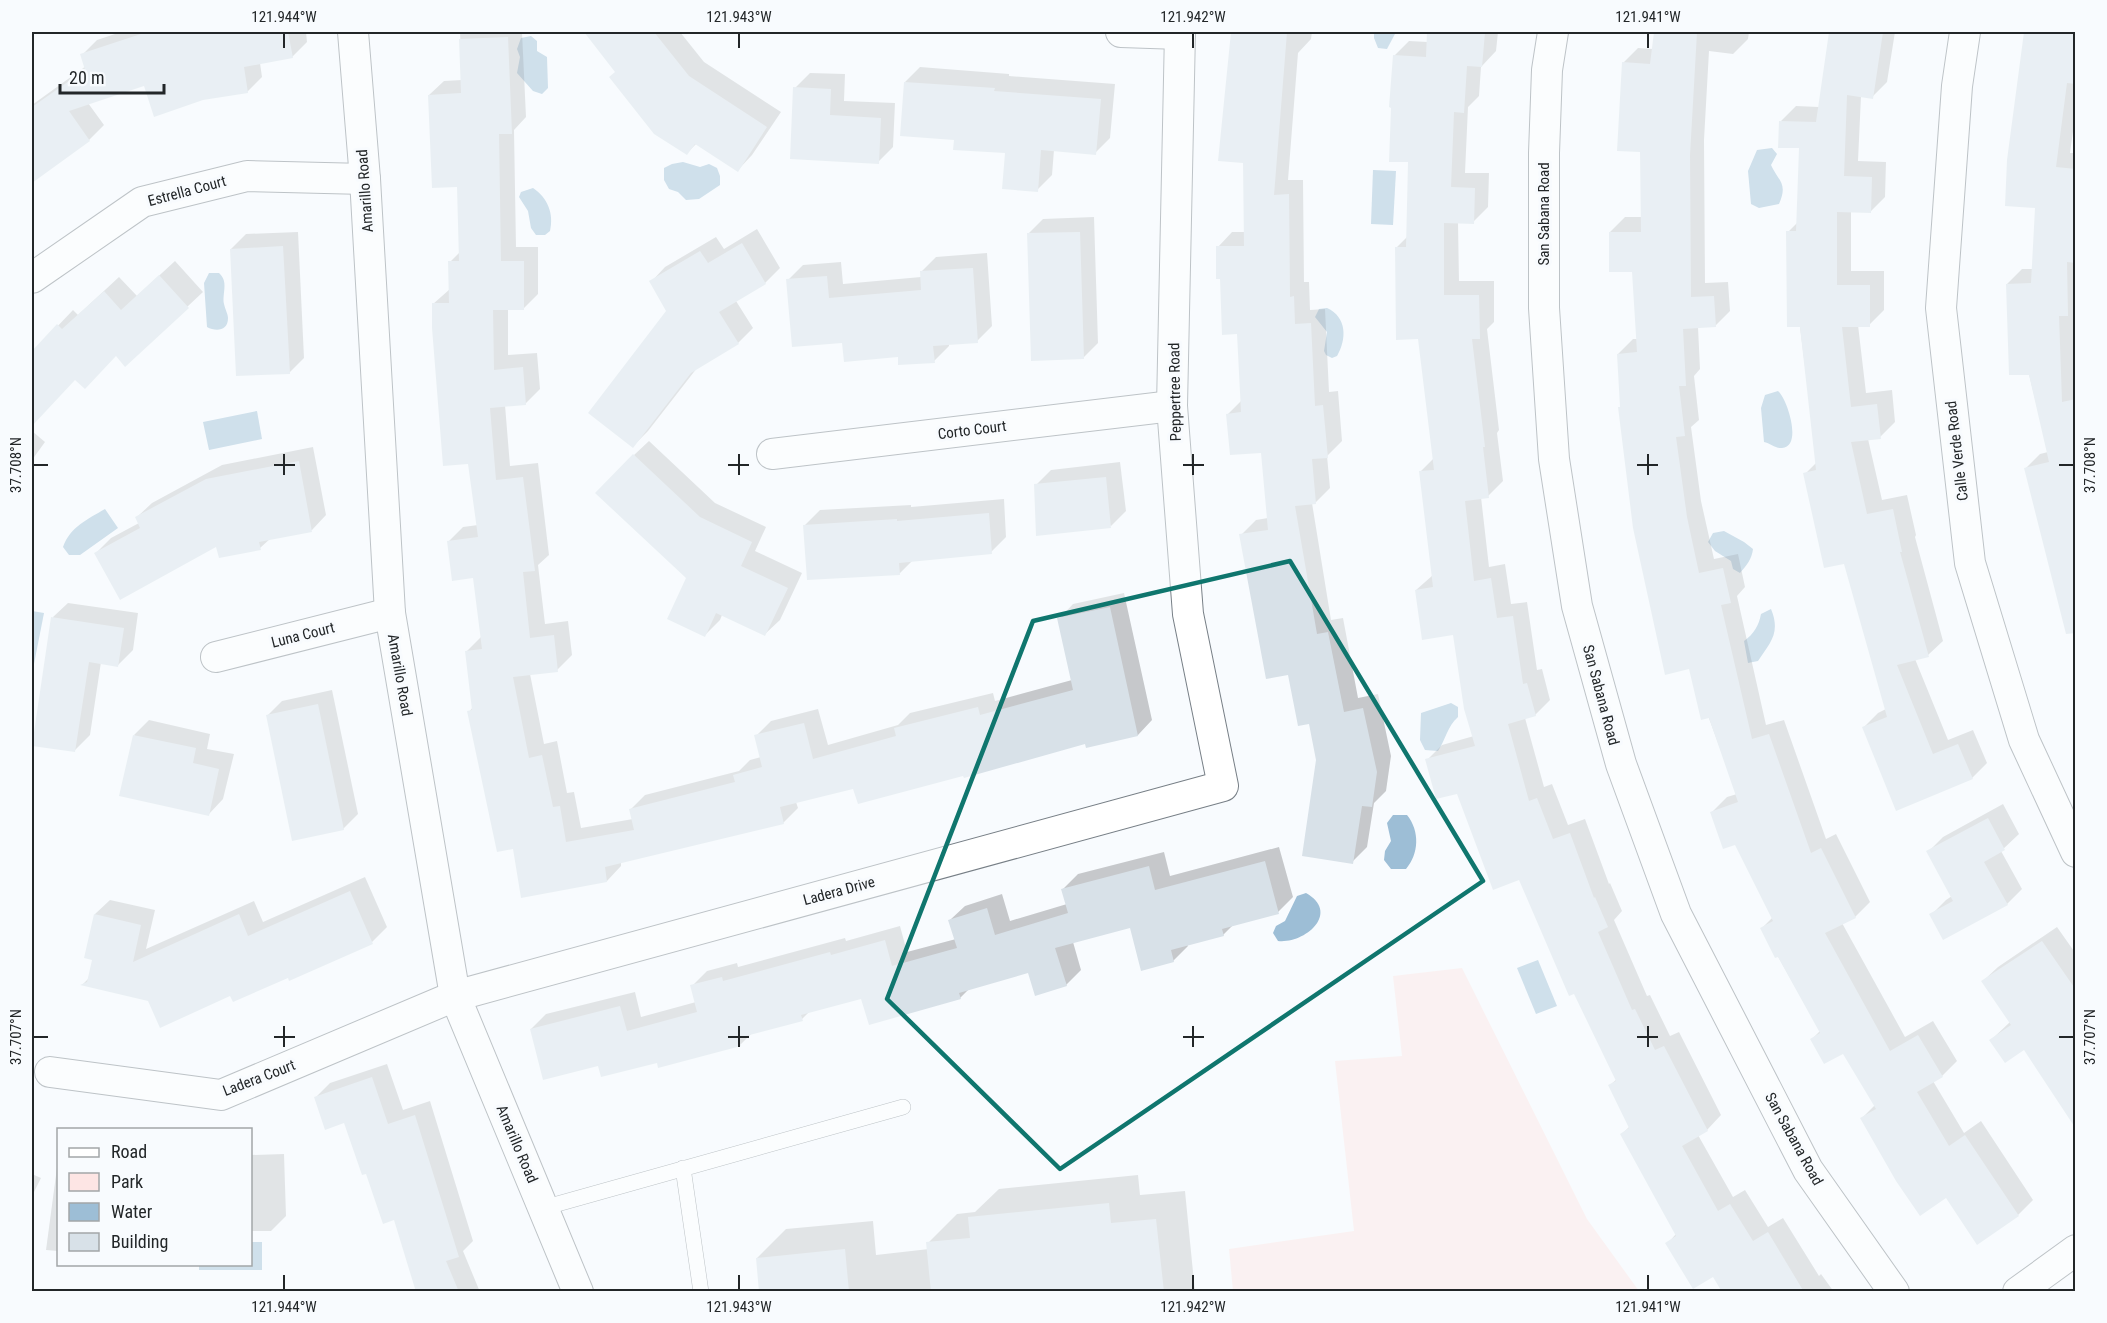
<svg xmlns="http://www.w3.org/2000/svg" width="2107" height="1323" viewBox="0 0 2107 1323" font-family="'Roboto Condensed',sans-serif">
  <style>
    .green { fill: #fde5e4 }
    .water { fill: #9dbed6 }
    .shadow { fill: #0003 }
    .building { fill: #d8e1e8 }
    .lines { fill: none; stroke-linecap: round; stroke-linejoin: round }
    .service-casing { stroke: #777f86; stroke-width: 16 }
    .minor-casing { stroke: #777f86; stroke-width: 32 }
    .service { stroke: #fff; stroke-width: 15 }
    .minor { stroke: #fff; stroke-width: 30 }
    .marked { fill: none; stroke: #0f766e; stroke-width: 4.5; stroke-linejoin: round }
    .ticks { fill: none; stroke: #222628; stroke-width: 2 }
    .labels { text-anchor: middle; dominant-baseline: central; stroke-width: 6; stroke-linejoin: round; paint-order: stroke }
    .street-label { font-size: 15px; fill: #222628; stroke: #f8fbfe }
    .neatline { fill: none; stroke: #222628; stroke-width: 2 }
    .ticks-label { font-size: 15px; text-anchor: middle; fill: #222628 }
  </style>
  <rect width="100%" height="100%" fill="#f8fbfe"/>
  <polygon class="green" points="1462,968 1587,1219 1639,1291 1233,1291 1229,1249 1354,1231 1335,1061 1402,1056 1393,976"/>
  <g class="water">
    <polygon points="1374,32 1396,32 1387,49 1378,48 1374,38"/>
    <polygon points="531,36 537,41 537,51 547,57 548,88 542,94 533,91 517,73 520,57 517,49 521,38"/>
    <path d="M 1772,148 L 1777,154 L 1771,165 C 1779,182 1788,183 1779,204 L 1759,208 L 1751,204 L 1748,171 L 1757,150 Z"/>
    <polygon points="683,162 700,167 709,164 717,168 720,176 720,185 699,199 686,200 678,192 669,189 664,180 664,168 672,164"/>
    <polygon points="1373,170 1396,171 1393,225 1371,224"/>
    <path d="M 533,188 C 548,198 554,214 550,231 L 545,235 L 536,235 L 531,228 L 528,211 L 519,197 L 521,192 Z"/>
    <path d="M 209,273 L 219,273 C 229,282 222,293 224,304 C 225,309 228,314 228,318 C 228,331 216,332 207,327 L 204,283 Z"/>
    <path d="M 1327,308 C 1347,317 1347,339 1337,356 L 1332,358 L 1326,355 L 1324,351 L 1327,332 L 1315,317 L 1319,309 Z"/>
    <path d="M 1778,391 C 1787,398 1803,447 1782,448 C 1776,449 1770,443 1764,442 L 1761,408 L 1765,395 Z"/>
    <polygon points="257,411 262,439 209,450 203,422"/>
    <path d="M 105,509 L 118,528 L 80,555 L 69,555 L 63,547 C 70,527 88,519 105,509 Z"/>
    <path d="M 1724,531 L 1744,542 L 1753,549 C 1752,559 1746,566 1740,573 L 1733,569 L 1731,561 L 1715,551 L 1708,542 L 1713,533 Z"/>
    <path d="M 1771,609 C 1781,633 1770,643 1758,661 L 1748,663 L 1744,641 C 1754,634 1759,625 1761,614 Z"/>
    <polygon points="32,611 44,613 33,669 32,669"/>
    <path d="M 1451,703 L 1458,707 L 1458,717 C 1447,727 1446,739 1438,751 L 1425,750 L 1420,740 L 1421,713 Z"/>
    <path d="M 1393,815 L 1407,815 C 1420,831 1419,854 1406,869 L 1391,869 L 1384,860 L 1385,851 L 1391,841 L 1387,823 Z"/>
    <path d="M 1306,893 C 1341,913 1305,944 1278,941 L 1273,933 L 1276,926 L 1285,921 L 1297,896 Z"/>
    <polygon points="1538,960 1557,1006 1536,1014 1517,968"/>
    <polygon points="251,1242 262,1242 262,1270 199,1270 199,1265 250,1264"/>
  </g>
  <g class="shadow">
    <polygon points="121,32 306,32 307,42 292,57 260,63 262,77 247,92 145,84 88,103 104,125 89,140 32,181 32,105 86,66 82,55 97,40"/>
    <polygon points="460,32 522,32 526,117 514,130 516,247 538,247 538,294 523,309 508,309 508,355 537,353 540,389 525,404 505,405 510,466 538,463 549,555 538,565 545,624 568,621 572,655 557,670 530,674 544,744 557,741 567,793 574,792 581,828 633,819 630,810 645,795 739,771 750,760 761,757 756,736 771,721 818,709 828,745 898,725 910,713 993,693 995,701 1072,680 1059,619 1073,604 1124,593 1152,720 1138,735 1086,742 964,774 854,787 796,802 798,808 783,823 621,862 621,866 607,881 514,847 469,712 473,707 466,652 482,636 474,577 448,542 463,527 478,525 470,462 433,304 450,289 450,262 460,252 459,185 429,95 444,81 462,80"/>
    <polygon points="586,32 680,32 704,62 781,112 752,155 738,170 697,143 687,153 617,71"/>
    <polygon points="1232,32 1312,32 1311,39 1298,53 1288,180 1303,180 1304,282 1309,282 1310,310 1325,309 1329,392 1338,391 1342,441 1327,456 1330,488 1315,503 1312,503 1331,620 1343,618 1358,698 1378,694 1391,756 1386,791 1374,803 1367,847 1352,862 1318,760 1310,722 1290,673 1241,535 1256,520 1268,518 1262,452 1228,414 1242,400 1239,332 1221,277 1218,247 1232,232 1245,232 1245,162 1220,159"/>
    <polygon points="1429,32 1498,32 1496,51 1481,67 1479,96 1468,107 1465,173 1489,173 1488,207 1473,222 1458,222 1459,281 1494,281 1494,322 1487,329 1499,430 1497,433 1503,481 1488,496 1481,497 1489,567 1505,564 1511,604 1527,602 1537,670 1542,669 1550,700 1535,715 1525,718 1544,787 1552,784 1568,825 1585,819 1609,884 1610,883 1622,911 1614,920 1647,996 1650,995 1670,1036 1679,1032 1721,1115 1707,1130 1698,1135 1733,1197 1745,1190 1768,1227 1783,1218 1819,1276 1821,1274 1834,1292 1724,1292 1713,1275 1667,1244 1676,1234 1622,1134 1630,1126 1610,1085 1617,1079 1520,878 1458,792 1427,760 1442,745 1474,736 1455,633 1416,590 1433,575 1420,472 1434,458 1420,338 1396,248 1408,236 1410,161 1394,56 1409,41 1428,42"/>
    <polygon points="1655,32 1749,32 1748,39 1733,54 1709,51 1704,140 1705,283 1728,282 1730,311 1715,326 1698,327 1700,369 1694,376 1699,420 1691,427 1701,501 1714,559 1738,554 1745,587 1737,596 1766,725 1784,720 1826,839 1836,834 1870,902 1855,917 1842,923 1905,1037 1933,1021 1957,1061 1942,1076 1933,1081 1964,1133 1981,1121 2033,1200 2018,1215 1977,1242 1946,1196 1862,1118 1875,1105 1844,1052 1812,1039 1820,1031 1762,928 1773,917 1736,843 1712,812 1727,797 1737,794 1690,667 1620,407 1621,405 1618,354 1633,339 1637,339 1634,271 1610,232 1625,217 1642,217 1641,151 1623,63 1638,48 1653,49"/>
    <polygon points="1831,32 1895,32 1887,82 1872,97 1861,96 1858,161 1886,162 1885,197 1870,212 1851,211 1851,271 1884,271 1884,310 1869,325 1858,325 1866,393 1892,390 1895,422 1880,437 1868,439 1882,500 1907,495 1916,535 1915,537 1943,641 1928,655 1915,659 1948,740 1973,730 1987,763 1972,778 1863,728 1878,713 1886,709 1845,562 1805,474 1817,462 1788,232 1798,222 1801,147 1781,121 1796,106 1819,107"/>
    <polygon points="2025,32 2076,32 2076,110 2070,153 2076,153 2076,306 2074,308 2076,357 2076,604 2026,468 2040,454 2048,452 2007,284 2022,269 2033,269 2036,207 2009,160"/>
    <polygon points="920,67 1009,74 1009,76 1115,84 1110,138 1095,153 1054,150 1052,175 1037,190 1006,152 956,138 905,82"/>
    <polygon points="810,73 845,74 844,101 895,103 893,147 878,162 795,88"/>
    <polygon points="1094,217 1098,343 1083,358 1028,234 1043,219"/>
    <polygon points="757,229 780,268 765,283 736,301 753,328 738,343 697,368 648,431 633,446 668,311 651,282 665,267 716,237 724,249"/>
    <polygon points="298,232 304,358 289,373 231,249 246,234"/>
    <polygon points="987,253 992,326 977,341 949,343 949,346 934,361 844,342 788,280 803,265 841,262 843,284 921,277 921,272 936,257"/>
    <polygon points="175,261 203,292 125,365 116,355 75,378 32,424 32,353 73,310 78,315 119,277 137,296"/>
    <polygon points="32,431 45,442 32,460"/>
    <polygon points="649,441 715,503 766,527 755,551 802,573 780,620 765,634 722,615 720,620 705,635 688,578 634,455"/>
    <polygon points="313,447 326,515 312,530 271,538 260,548 217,545 96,553 111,538 139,523 137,517 152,503 222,465"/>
    <polygon points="1120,462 1126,511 1111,526 1036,485 1051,470"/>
    <polygon points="1004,499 1006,537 991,552 913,560 899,574 805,525 820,510 911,505 911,507"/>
    <polygon points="68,603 138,613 133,650 118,665 101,662 90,735 75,750 53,617"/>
    <polygon points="332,690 358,814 343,829 267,716 282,701"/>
    <polygon points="149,720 210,734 207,749 234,754 223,799 209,814 134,735"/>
    <polygon points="2003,804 2019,834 2001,851 2022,889 2007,904 1931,915 1946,900 1952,896 1928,852 1943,837"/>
    <polygon points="1279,847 1293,897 1278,912 1234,924 1223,935 1187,944 1188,946 1173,961 1131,926 1073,942 1081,970 1066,985 1029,971 969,989 960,998 862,997 810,1011 802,1019 752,1033 740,1045 658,1061 599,1064 531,1029 546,1014 635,992 641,1017 696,1002 692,986 707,971 737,963 738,967 845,938 846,941 900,926 907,952 956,939 950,920 965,906 1002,894 1010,921 1067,904 1063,889 1078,874 1164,852 1170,876"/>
    <polygon points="365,877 387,927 372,942 290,979 288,976 231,994 149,1000 83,984 89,978 94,959 95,914 110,900 155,910 146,949 254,901 263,922"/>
    <polygon points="2057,927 2076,954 2076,1126 2024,1048 1991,1040 2010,1022 1983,981 1998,967"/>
    <polygon points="387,1064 403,1110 430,1101 473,1241 463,1251 480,1292 415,1292 417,1291 395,1219 367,1172 345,1121 315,1098 330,1083"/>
    <polygon points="284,1154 286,1216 271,1231 250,1231 250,1155"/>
    <polygon points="58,1160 58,1251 46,1250"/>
    <polygon points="32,1174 41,1178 32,1196"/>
    <polygon points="1138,1175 1140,1195 1185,1191 1195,1292 760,1292 757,1258 786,1229 873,1221 876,1255 929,1249 928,1243 957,1214 975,1212 999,1189"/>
  </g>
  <g class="building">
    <polygon points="147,32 288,32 293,58 244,67 248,93 203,100 154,117 144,86 69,111 90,141 32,183 32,107 85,70 80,54"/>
    <polygon points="584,32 654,32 689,76 767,127 738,172 695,144 687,155 654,134 609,77 615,72"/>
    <polygon points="1231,32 1287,32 1274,195 1289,194 1290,297 1294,296 1295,324 1311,323 1315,406 1323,405 1328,458 1312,459 1316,504 1295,506 1317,634 1328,632 1344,712 1363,708 1377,772 1372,807 1362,806 1353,864 1302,856 1316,760 1309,724 1298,726 1288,675 1266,679 1239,534 1268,530 1261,453 1230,455 1226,414 1241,412 1237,334 1222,335 1220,279 1216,279 1216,246 1244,246 1243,163 1218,161"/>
    <polygon points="1427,32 1485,32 1482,67 1467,66 1464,113 1454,112 1451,187 1475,188 1474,224 1444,223 1444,295 1479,295 1480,339 1472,339 1485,447 1483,447 1489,498 1465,501 1474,581 1491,578 1497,618 1513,616 1523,684 1527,683 1536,716 1508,724 1529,801 1537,798 1553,839 1570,833 1594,898 1595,897 1608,927 1598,932 1632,1010 1635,1009 1655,1050 1664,1046 1708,1131 1682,1146 1718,1211 1730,1204 1753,1241 1768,1232 1804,1292 1722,1292 1713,1277 1693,1289 1665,1243 1676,1236 1620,1134 1629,1128 1608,1085 1616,1081 1574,994 1569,996 1519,880 1493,890 1457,794 1436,799 1425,759 1475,746 1464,709 1453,635 1422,640 1415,590 1433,587 1419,471 1434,470 1418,339 1396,340 1395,247 1406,247 1408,162 1389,162 1391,108 1389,107 1393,55 1426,57"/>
    <polygon points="1654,32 1697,32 1690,155 1691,297 1714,296 1716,327 1683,329 1686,386 1679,386 1685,436 1676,437 1687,517 1699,573 1723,568 1731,603 1721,605 1752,739 1769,734 1811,853 1821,848 1856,918 1825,933 1890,1051 1918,1035 1943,1077 1917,1092 1949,1146 1965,1135 2019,1216 1977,1245 1946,1198 1920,1216 1896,1181 1860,1118 1876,1109 1843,1054 1824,1064 1810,1039 1820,1033 1778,957 1775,958 1760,928 1773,921 1735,845 1723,849 1710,812 1738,802 1709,718 1701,720 1689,669 1665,675 1633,528 1618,407 1620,407 1617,354 1637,352 1632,272 1609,272 1609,232 1641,232 1640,152 1617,151 1622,62 1650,64"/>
    <polygon points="1829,32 1883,32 1873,99 1847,95 1844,176 1872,177 1871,213 1837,212 1837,285 1870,285 1870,327 1842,327 1851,407 1877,404 1881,439 1851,442 1867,514 1893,509 1902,552 1900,552 1929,657 1897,665 1933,754 1958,744 1973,779 1896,811 1862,727 1887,717 1844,564 1824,568 1803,473 1816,470 1800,327 1787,327 1786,231 1796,231 1799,148 1778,148 1779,121 1816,122"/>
    <polygon points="2024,32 2076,32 2076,84 2067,83 2056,167 2076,169 2076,263 2067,262 2068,316 2059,316 2062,402 2076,399 2076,633 2066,634 2024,468 2049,462 2029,375 2009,375 2006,284 2031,283 2035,208 2005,206 2007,160"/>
    <polygon points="508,37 512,134 499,134 501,261 524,261 524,310 493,310 494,370 523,367 526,405 490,408 496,480 523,477 535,571 523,572 530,638 554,635 558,672 513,677 529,758 542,755 553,807 560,806 566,842 634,830 629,809 735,782 733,775 762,767 754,735 804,723 813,759 896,736 894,728 978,707 980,715 1073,690 1057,618 1110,607 1138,736 1086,748 1085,744 964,778 963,776 858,804 853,789 780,807 784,824 605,867 607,882 521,898 513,849 497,852 467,711 472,710 465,651 482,649 473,578 452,581 447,541 478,537 468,464 443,466 432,328 432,303 449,303 448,261 459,261 457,187 432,188 428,95 461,93 459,39"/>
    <polygon points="904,82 995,88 994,91 1101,99 1096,155 1041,150 1038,192 1002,189 1005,153 953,150 954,140 900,136"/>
    <polygon points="793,87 831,89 830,115 881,118 879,164 790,159"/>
    <polygon points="1080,232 1084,359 1031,361 1027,233"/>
    <polygon points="742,243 766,284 719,312 739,344 691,373 633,448 588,413 666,311 649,281 700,251 708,263"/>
    <polygon points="283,246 290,374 236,376 230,249"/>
    <polygon points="973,268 978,343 933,346 935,363 898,365 898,357 844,362 842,343 792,347 786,279 827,276 829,298 921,290 920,271"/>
    <polygon points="159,275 189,308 125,367 116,356 85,389 75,380 32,426 32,351 57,324 62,329 104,291 121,310"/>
    <polygon points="633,454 700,517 752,542 741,566 788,588 765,636 716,613 705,637 667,619 686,578 595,493"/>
    <polygon points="299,461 312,532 259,542 261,550 219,558 216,547 120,600 94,553 140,528 135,517 206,479"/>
    <polygon points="1106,477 1111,528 1036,536 1034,484"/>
    <polygon points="989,513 992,554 899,563 900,575 807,580 803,525 897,519 897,521"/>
    <polygon points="51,617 124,628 118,667 89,662 75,752 32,746"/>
    <polygon points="318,704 344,830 292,841 266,715"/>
    <polygon points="133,735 196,748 193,763 219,769 209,816 119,796"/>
    <polygon points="1988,818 2005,850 1984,862 2008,905 1943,940 1929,914 1953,901 1926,851"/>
    <polygon points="1265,861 1279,914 1222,929 1224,936 1171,950 1174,962 1141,971 1130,928 1055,948 1067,986 1035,996 1028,973 959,993 961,999 869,1025 861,999 801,1015 803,1021 738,1038 741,1046 658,1068 657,1063 601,1077 598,1066 543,1080 530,1029 620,1006 627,1031 697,1012 690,985 722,977 723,981 830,952 831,955 885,940 892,966 957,948 948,920 987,908 995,935 1068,913 1061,889 1149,866 1155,890"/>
    <polygon points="350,891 373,944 289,981 288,978 233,1002 230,996 160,1028 148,1001 80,985 87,982 92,960 84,958 94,914 141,925 133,962 239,914 248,936"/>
    <polygon points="2042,941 2076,990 2076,1129 2024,1050 2005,1063 1989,1040 2011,1025 1981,981"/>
    <polygon points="372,1077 388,1124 415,1115 459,1257 446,1261 459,1292 416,1292 394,1220 383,1224 366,1174 362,1175 344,1123 325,1130 314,1097"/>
    <polygon points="1109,1203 1111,1223 1156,1219 1164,1292 931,1292 926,1242 970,1238 968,1217"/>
    <polygon points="845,1249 849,1292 759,1292 756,1258"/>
  </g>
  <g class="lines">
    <defs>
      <g id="service">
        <polyline points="683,1168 701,1292"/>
        <polyline points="543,1208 903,1107"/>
      </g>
      <g id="minor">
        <polyline points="353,32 365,179 390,613 455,996 578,1292"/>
        <polyline points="1121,32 1180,34"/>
        <polyline points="1553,32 1547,70 1544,153 1544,308 1554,459 1577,606 1621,764 1676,914 1808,1170 1894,1292"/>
        <polyline points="1965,32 1957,86 1941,308 1970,563 2024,740 2076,852"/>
        <polyline points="32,278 142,202 247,176 365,179"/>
        <polyline points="772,454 1172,406"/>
        <polyline points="216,657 390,613"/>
        <polyline points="50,1072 221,1095 455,996 1223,786 1188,614 1172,406 1180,32"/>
        <polyline points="2018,1292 2076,1250"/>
      </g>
    </defs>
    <use href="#service" class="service-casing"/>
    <use href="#minor" class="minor-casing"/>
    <use href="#service" class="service"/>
    <use href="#minor" class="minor"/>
  </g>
  <path d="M0 0H2107V1323H0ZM 1290,561 L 1483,881 L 1060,1169 L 887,999 L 1033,621 Z" fill="#f8fbfe" fill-opacity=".55" fill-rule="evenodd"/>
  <path class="marked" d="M 1290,561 L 1483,881 L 1060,1169 L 887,999 L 1033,621 Z"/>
  <path class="ticks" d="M 284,33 L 284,48M 739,33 L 739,48M 1193,33 L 1193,48M 1648,33 L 1648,48M 284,454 L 284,475M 739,454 L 739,475M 1193,454 L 1193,475M 1648,454 L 1648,475M 33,465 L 48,465M 274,465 L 295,465M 728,465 L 749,465M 1183,465 L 1204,465M 1637,465 L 1658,465M 2059,465 L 2074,465M 284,1026 L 284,1047M 739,1026 L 739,1047M 1193,1026 L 1193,1047M 1648,1026 L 1648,1047M 33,1037 L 48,1037M 274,1037 L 295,1037M 728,1037 L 749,1037M 1183,1037 L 1204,1037M 1637,1037 L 1658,1037M 2059,1037 L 2074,1037M 284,1275 L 284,1290M 739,1275 L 739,1290M 1193,1275 L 1193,1290M 1648,1275 L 1648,1290"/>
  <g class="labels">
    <g class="street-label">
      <text transform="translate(187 191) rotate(-15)">Estrella Court</text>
      <text transform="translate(365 191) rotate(-94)">Amarillo Road</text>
      <text transform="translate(1544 214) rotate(-90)">San Sabana Road</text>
      <text transform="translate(1175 392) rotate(-91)">Peppertree Road</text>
      <text transform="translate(972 430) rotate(-7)">Corto Court</text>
      <text transform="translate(1957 451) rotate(-97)">Calle Verde Road</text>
      <text transform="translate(303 635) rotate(-14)">Luna Court</text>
      <text transform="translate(400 675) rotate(80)">Amarillo Road</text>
      <text transform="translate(1601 695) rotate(75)">San Sabana Road</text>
      <text transform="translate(839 891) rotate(-15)">Ladera Drive</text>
      <text transform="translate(259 1078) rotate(-21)">Ladera Court</text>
      <text transform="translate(1794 1139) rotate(61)">San Sabana Road</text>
      <text transform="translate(517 1144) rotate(67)">Amarillo Road</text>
    </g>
  </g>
  <rect width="2107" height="1323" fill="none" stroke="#f8fbfe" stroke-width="66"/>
  <rect x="57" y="1128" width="195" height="138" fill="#f8fbfe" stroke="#a2a6a8" stroke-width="1.5"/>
  <rect x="69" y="1148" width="30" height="9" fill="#ffffff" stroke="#a2a6a8" stroke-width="1.5"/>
  <text x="111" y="1158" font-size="18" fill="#222628">Road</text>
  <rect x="69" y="1173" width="30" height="18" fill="#fde5e4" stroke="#a2a6a8" stroke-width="1.5"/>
  <text x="111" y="1188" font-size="18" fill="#222628">Park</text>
  <rect x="69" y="1203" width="30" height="18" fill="#9dbed6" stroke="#a2a6a8" stroke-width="1.5"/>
  <text x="111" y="1218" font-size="18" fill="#222628">Water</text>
  <rect x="69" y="1233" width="30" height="18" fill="#d8e1e8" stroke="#a2a6a8" stroke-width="1.5"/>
  <text x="111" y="1248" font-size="18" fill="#222628">Building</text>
  <path d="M60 84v9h104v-9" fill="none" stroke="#222628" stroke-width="3"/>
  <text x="69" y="84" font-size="18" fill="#222628" stroke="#f8fbfe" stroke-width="4.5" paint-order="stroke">20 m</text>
  <rect x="33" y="33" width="2041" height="1257" class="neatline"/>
  <g class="ticks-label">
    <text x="284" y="22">121.944°W</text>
    <text x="739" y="22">121.943°W</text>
    <text x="1193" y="22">121.942°W</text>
    <text x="1648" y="22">121.941°W</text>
    <text transform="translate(16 465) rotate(-90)" y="5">37.708°N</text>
    <text transform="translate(2090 465) rotate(-90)" y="5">37.708°N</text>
    <text transform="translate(16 1037) rotate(-90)" y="5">37.707°N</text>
    <text transform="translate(2090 1037) rotate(-90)" y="5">37.707°N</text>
    <text x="284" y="1312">121.944°W</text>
    <text x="739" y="1312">121.943°W</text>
    <text x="1193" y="1312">121.942°W</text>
    <text x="1648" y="1312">121.941°W</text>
  </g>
</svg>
